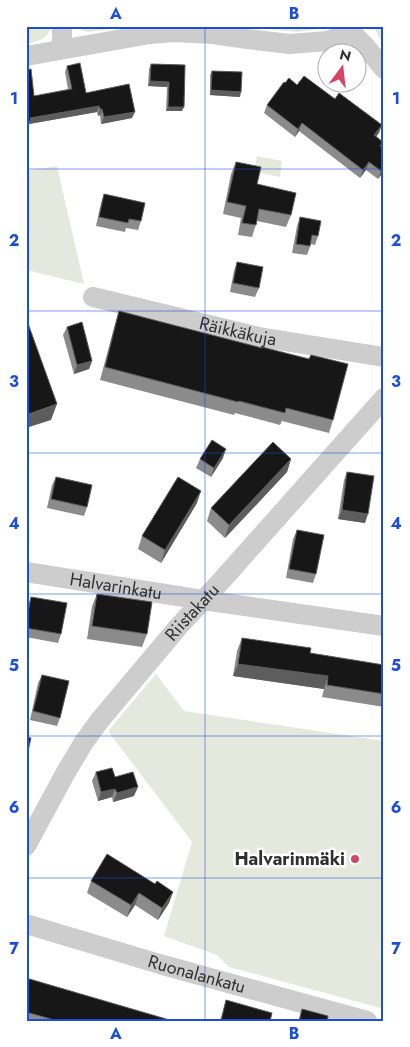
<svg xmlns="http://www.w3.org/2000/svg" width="410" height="1047" viewBox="0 0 410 1047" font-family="Jost,sans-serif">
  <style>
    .green { fill: #e5e9dd }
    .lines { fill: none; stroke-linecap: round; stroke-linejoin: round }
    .street { stroke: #cdcdcd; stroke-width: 20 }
    .wall { fill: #8b8b8b }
    .shaded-wall { fill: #5d5d5d }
    .building { fill: #171717; stroke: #5d5d5d }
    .grid { fill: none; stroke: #1d4ed8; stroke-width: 1; stroke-opacity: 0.55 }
    .poi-dot { fill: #d44563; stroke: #fff; stroke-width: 2 }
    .labels { text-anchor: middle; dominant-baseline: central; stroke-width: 5; stroke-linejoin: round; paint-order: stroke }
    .street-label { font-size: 18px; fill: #303030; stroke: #fff }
    .poi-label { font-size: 18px; font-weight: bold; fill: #303030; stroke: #fff; text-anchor: end }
    .neatline { fill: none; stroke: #1d4ed8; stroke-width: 2 }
    .grid-label { font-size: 16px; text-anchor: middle; font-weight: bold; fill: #1d4ed8 }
  </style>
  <rect width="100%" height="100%" fill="#fff"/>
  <g class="green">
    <path d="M 26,26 L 57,26 L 56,29 L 51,27 C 48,40 37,41 26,44 Z"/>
    <polygon points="77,26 136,26 87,32 82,30"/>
    <polygon points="240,26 319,26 317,29 297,32"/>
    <polygon points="373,26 384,26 384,46"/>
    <polygon points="257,156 282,161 280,177 254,172"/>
    <polygon points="57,166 84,284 26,270 26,171"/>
    <polygon points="156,674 184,711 384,741 384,1009 229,967 217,955 164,936 192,842 108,731"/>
  </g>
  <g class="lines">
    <g class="street">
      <polyline points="349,26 352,33 366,47 384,69"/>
      <polyline points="62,49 62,26"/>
      <polyline points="26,56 150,34 175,32 213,34 247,39 290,44 327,41 352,33"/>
      <path id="s1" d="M 93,297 L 259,337 L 384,357"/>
      <path id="s2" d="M 26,572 L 203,600 L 384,626"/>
      <path id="s3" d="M 26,846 L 66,772 L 84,742 L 100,720 L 179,626 L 222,580 L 384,398"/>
      <path id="s4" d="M 26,924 L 163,965 L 367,1021"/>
    </g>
  </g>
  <g class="wall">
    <polygon points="151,64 185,65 182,111 166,111 167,87 148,86 149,69"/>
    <polygon points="67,66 86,93 132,118 101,124 100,115 98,116 97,112 29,124 28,127 34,96 68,89 65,72"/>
    <polygon points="212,71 240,97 210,95 210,75"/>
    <polygon points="285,83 297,85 379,133 376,136 381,147 384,148 384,171 378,179 366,170 360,178 299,131 295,137 264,113 267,105"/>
    <polygon points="236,162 257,184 291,215 286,227 257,221 252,237 238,235 241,218 223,214 231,174"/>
    <polygon points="104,194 141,221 138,230 126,228 125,232 96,226 101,203"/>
    <polygon points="300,217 318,236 315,245 311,244 307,255 292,253 297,226"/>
    <polygon points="237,262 259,288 255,297 230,292 234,271"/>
    <polygon points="119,311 261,348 309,359 311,355 333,420 329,433 282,421 280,425 235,413 234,415 100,380 115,324"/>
    <polygon points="67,327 92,361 89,369 74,374 63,335"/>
    <polygon points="223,458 211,477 196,468 200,459"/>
    <polygon points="291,459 287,472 225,538 207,521 211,508"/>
    <polygon points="347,472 365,523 338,519 344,480"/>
    <polygon points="56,477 87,507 84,516 47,508 52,485"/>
    <polygon points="197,503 161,563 138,549 142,536"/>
    <polygon points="297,530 316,574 313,583 286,578 293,539"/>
    <polygon points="97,594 147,634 142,647 87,639 92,606"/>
    <polygon points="31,597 61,634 58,643 26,637 26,615 28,605"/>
    <polygon points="242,638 310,653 384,665 384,707 322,697 324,689 233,676 237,651"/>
    <polygon points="42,675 60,718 57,726 30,720 38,683"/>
    <polygon points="96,772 115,777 134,796 113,802 112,797 98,801 92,781"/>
    <polygon points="91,881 155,884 173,892 169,903 158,920 135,905 127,917 87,893"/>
    <polygon points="26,978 173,1021 26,1021"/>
    <polygon points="226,1000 270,1021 220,1021"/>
  </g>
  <g class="shaded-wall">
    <polygon points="150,81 169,82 167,87 148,86"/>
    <polygon points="211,90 241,92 240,97 210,95"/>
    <polygon points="99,106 97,112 29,124 28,127 26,127 26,121 30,118"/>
    <polygon points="168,107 184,107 182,111 166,111"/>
    <polygon points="100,109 102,109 100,115 98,116"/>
    <polygon points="135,112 132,118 101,124 104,117"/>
    <polygon points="302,123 299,131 295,137 298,129"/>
    <polygon points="382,125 379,133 371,143 374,135"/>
    <polygon points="369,162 366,170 360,178 363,170"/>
    <polygon points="384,167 384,171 378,179 381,171"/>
    <polygon points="92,361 89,369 74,374 77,365"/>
    <polygon points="57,404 51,420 26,428 26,415"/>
    <polygon points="226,449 223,458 211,477 214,468"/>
    <polygon points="291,459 287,472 225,538 229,525"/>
    <polygon points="201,491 197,503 161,563 165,550"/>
    <polygon points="342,510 368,514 365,523 338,519"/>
    <polygon points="238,664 328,676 324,689 233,676"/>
    <polygon points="138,787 134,796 113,802 117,793"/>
    <polygon points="115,789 112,797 98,801 101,792"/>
    <polygon points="173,892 169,903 158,920 162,908"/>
    <polygon points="139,893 135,905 127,917 131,905"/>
  </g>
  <g class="building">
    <polygon points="80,63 86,93 129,84 135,112 104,117 102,109 100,109 99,106 30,118 31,121 26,121 26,70 31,69 34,96 72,89 67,66"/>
    <polygon points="151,64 185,65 184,107 168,107 169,82 150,81"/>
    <polygon points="212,71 242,72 241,92 211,90"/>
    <polygon points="304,76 335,99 339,93 382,125 374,135 383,142 380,146 384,148 384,167 381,171 369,162 363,170 302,123 298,129 267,105 284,82 285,83 289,78 297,85"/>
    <polygon points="236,162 261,167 257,184 296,193 291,215 259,209 256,225 242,223 246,206 227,202"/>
    <polygon points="104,194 145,203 141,221 129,219 128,223 99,217"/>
    <polygon points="300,217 321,221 318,236 312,235 310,246 296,244"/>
    <polygon points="237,262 263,267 259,288 233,283"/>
    <polygon points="119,311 262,348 262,347 309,359 311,355 348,364 333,420 286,408 285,413 239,401 238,402 105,367"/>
    <polygon points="26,318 57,404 26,415"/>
    <polygon points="82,322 92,361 77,365 67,327"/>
    <polygon points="212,440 226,449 214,468 200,459"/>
    <polygon points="273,442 291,459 229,525 211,508"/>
    <polygon points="347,472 374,476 368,514 342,510"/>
    <polygon points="56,477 92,485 87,507 51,499"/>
    <polygon points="178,477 201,491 165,550 142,536"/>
    <polygon points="297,530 324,535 316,574 289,569"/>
    <polygon points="97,594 152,602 147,634 92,626"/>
    <polygon points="31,597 67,603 61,634 26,628 26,624"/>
    <polygon points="242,638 311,648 310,653 384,665 384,694 327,685 328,676 238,664"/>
    <polygon points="42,675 69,681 60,718 33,711"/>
    <polygon points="26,737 31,738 26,759"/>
    <polygon points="112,768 115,777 133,772 138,787 117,793 115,789 101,792 96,772"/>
    <polygon points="107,854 155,884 157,881 173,892 162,908 139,893 131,905 91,881"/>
    <polygon points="26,978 173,1021 58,1021 26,1012"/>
    <polygon points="226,1000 272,1013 270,1021 221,1021"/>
    <polygon points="302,1009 328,1016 327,1021 299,1021"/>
  </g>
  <path class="grid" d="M 205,26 L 205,1021M 26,169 L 384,169M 26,311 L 384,311M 26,453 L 384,453M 26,594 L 384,594M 26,736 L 384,736M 26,878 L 384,878"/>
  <circle class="poi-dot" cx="355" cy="859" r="5"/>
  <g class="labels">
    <g class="street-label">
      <text stroke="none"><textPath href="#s1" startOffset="149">Räikkäkuja</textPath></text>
      <text stroke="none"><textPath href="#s2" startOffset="91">Halvarinkatu</textPath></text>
      <text stroke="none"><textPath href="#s3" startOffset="288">Riistakatu</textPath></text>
      <text stroke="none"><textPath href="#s4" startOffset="178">Ruonalankatu</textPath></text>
    </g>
    <g class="poi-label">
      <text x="345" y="859">Halvarinmäki</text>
    </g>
  </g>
  <rect width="410" height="1047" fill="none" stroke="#ffffff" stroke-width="55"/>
  <g transform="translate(342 68) rotate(15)"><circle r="24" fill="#ffffff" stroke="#acacac"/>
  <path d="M0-4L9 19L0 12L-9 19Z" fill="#d44563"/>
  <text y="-8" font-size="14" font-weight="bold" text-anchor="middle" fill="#303030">N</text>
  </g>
  <rect x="28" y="28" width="354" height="992" class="neatline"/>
  <g class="grid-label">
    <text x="116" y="19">A</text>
    <text x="294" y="19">B</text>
    <text x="14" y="104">1</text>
    <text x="396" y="104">1</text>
    <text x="14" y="246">2</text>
    <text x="396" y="246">2</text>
    <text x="14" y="387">3</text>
    <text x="396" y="387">3</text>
    <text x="14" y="529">4</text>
    <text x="396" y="529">4</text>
    <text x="14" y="671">5</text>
    <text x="396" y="671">5</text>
    <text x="14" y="813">6</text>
    <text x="396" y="813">6</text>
    <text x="14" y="954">7</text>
    <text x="396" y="954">7</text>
    <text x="116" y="1039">A</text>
    <text x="294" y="1039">B</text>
  </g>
</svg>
